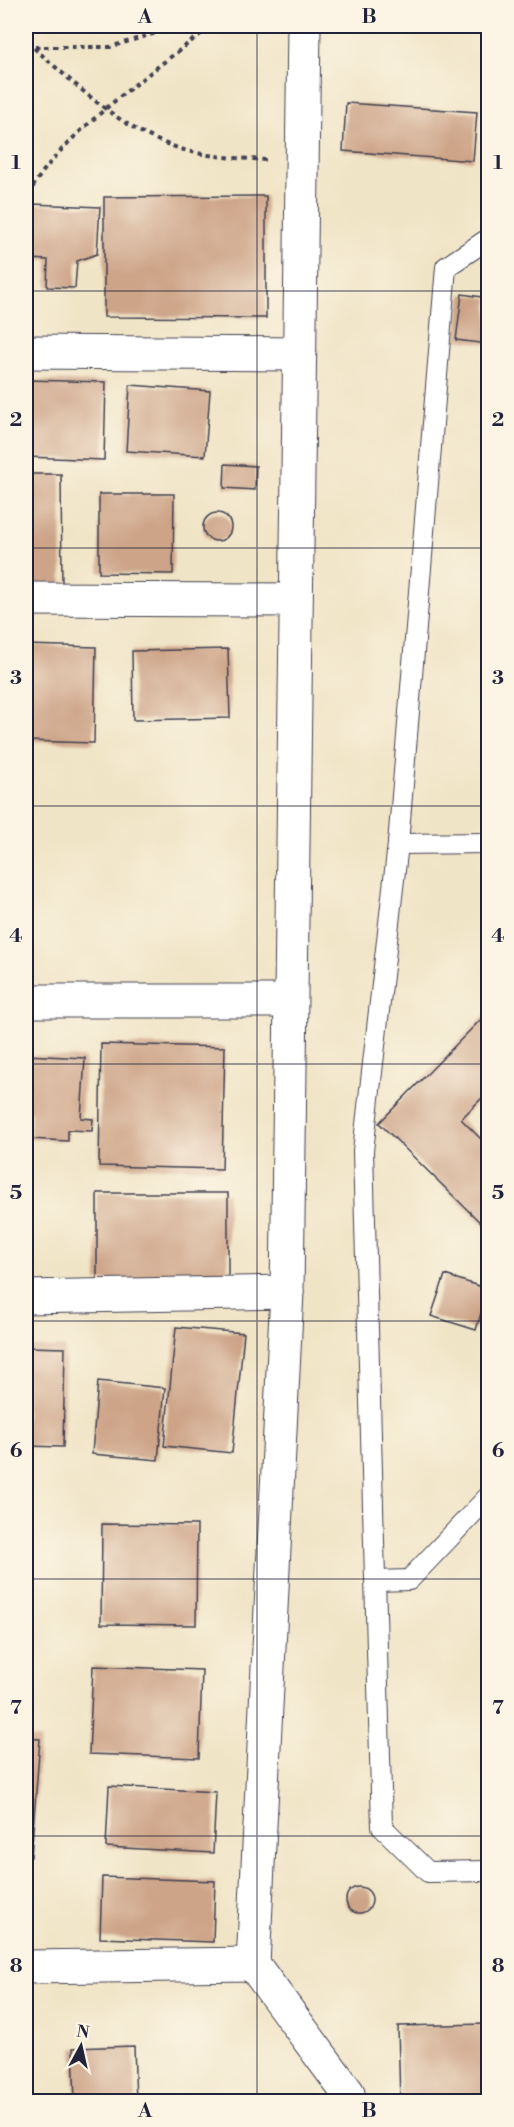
<svg xmlns="http://www.w3.org/2000/svg" width="514" height="2127" viewBox="0 0 514 2127" font-family="'Libre Bodoni',serif">
  <style>
    .building { fill: #cda488 }
    .lines { fill: none; stroke-linecap: round; stroke-linejoin: round }
    .lane-casing { stroke: #413f50; stroke-width: 22 }
    .street-casing { stroke: #413f50; stroke-width: 35 }
    .path { stroke: #413f50; stroke-width: 4; stroke-dasharray: 4.5 4.5; stroke-linecap: butt }
    .lane { stroke: #fff; stroke-width: 20 }
    .street { stroke: #fff; stroke-width: 33 }
    .grid { fill: none; stroke: #22223b; stroke-width: 1.5; stroke-opacity: 0.55 }
    .neatline { fill: none; stroke: #22223b; stroke-width: 2 }
    .grid-label { font-size: 20px; text-anchor: middle; font-weight: bold; fill: #22223b }
  </style>
  <rect width="100%" height="100%" fill="#fcf5e5"/>
  <filter id="ink" filterUnits="userSpaceOnUse"><feTurbulence type="fractalNoise" baseFrequency=".0167" numOctaves="2"/><feDisplacementMap in="SourceGraphic" scale="12" xChannelSelector="R" yChannelSelector="G"/><feConvolveMatrix kernelMatrix="1 2 1 2 8 2 1 2 1" color-interpolation-filters="sRGB"/></filter>
  <filter id="wash" filterUnits="userSpaceOnUse"><feTurbulence type="fractalNoise" baseFrequency=".008" numOctaves="4" result="noise"/><feDisplacementMap in="SourceGraphic" scale="24" xChannelSelector="R" yChannelSelector="G"/><feGaussianBlur stdDeviation="1.35" result="paint"/><feColorMatrix in="noise" values="0 0 0 0 0 0 0 0 0 0 0 0 0 0 0 0 0 1.4 0 .05"/><feComposite in="paint" operator="in"/></filter>
  <g filter="url(#wash)">
    <rect width="100%" height="100%" fill="#f0e4c6"/>
    <g id="blocks">
      <g class="building">
        <polygon points="346,103 477,112 473,161 343,151"/>
        <polygon points="266,196 266,318 104,317 104,197"/>
        <polygon points="32,204 100,207 97,254 77,261 75,288 47,287 48,260 29,259"/>
        <polygon points="462,294 488,298 488,344 456,340"/>
        <polygon points="26,380 106,382 104,460 26,457"/>
        <polygon points="130,385 210,391 205,456 126,451"/>
        <polygon points="225,464 256,466 255,490 224,488"/>
        <polygon points="26,474 61,474 62,585 26,586"/>
        <polygon points="99,494 174,494 173,574 99,573"/>
        <circle cx="217" cy="527" r="14"/>
        <polygon points="26,645 96,647 94,743 26,741"/>
        <polygon points="228,649 230,718 133,720 132,651"/>
        <polygon points="488,1012 488,1092 461,1119 488,1146 488,1230 379,1123"/>
        <polygon points="101,1044 225,1047 222,1169 99,1166"/>
        <polygon points="26,1055 85,1058 81,1118 93,1119 92,1131 68,1130 68,1141 29,1139 31,1112 26,1111"/>
        <polygon points="97,1193 228,1193 228,1282 97,1281"/>
        <polygon points="445,1275 488,1289 476,1330 431,1316"/>
        <polygon points="176,1327 244,1333 232,1453 164,1446"/>
        <polygon points="26,1347 65,1348 63,1447 26,1446"/>
        <polygon points="98,1381 165,1388 158,1460 92,1454"/>
        <polygon points="102,1524 197,1525 196,1625 101,1624"/>
        <polygon points="93,1666 202,1670 199,1758 89,1754"/>
        <polygon points="26,1738 40,1739 31,1857 26,1856"/>
        <polygon points="109,1786 216,1792 213,1853 106,1847"/>
        <polygon points="102,1877 215,1881 213,1942 100,1938"/>
        <circle cx="359" cy="1900" r="13"/>
        <polygon points="488,2024 488,2102 400,2102 398,2026"/>
        <polygon points="134,2046 136,2102 75,2102 73,2048"/>
      </g>
    </g>
  </g>
  <g filter="url(#ink)">
    <use href="#blocks" fill-opacity="0" stroke="#413f50" stroke-width="1.5"/>
    <g class="lines">
      <defs>
        <g id="lane">
          <polyline points="488,239 446,267 398,844 363,1151 382,1827 428,1872 488,1871"/>
          <polyline points="398,844 488,843"/>
          <polyline points="375,1581 409,1580 488,1497"/>
        </g>
        <g id="street">
          <polyline points="304,26 287,1292 253,1964 348,2093 349,2102"/>
          <polyline points="26,352 298,354"/>
          <polyline points="26,599 294,600"/>
          <polyline points="26,1001 290,1001"/>
          <polyline points="26,1297 287,1292"/>
          <polyline points="26,1967 253,1964"/>
        </g>
      </defs>
      <use href="#lane" class="lane-casing"/>
      <use href="#street" class="street-casing"/>
      <g class="path">
        <polyline points="26,47 110,47 179,26"/>
        <path d="M 34,48 C 75,84 120,128 172,146 C 201,157 236,158 267,160"/>
        <path d="M 26,204 C 38,150 166,62 211,26"/>
      </g>
      <use href="#lane" class="lane"/>
      <use href="#street" class="street"/>
    </g>
  </g>
  <path class="grid" d="M 257,26 L 257,2102M 26,291 L 488,291M 26,548 L 488,548M 26,806 L 488,806M 26,1064 L 488,1064M 26,1321 L 488,1321M 26,1579 L 488,1579M 26,1836 L 488,1836"/>
  <rect width="514" height="2127" fill="none" stroke="#fcf5e5" stroke-width="66"/>
  <g transform="translate(81 2046) rotate(8)" stroke="#fcf5e5" stroke-width="4.5" paint-order="stroke">
  <path d="M0-4.5L10 22L0 15L-10 22Z" fill="#22223b"/>
  <text y="-9" font-size="16" font-weight="bold" text-anchor="middle" fill="#22223b">N</text>
  </g>
  <rect x="33" y="33" width="448" height="2061" class="neatline"/>
  <g class="grid-label">
    <text x="145" y="23">A</text>
    <text x="369" y="23">B</text>
    <text x="16" y="169">1</text>
    <text x="498" y="169">1</text>
    <text x="16" y="426">2</text>
    <text x="498" y="426">2</text>
    <text x="16" y="684">3</text>
    <text x="498" y="684">3</text>
    <text x="16" y="942">4</text>
    <text x="498" y="942">4</text>
    <text x="16" y="1199">5</text>
    <text x="498" y="1199">5</text>
    <text x="16" y="1457">6</text>
    <text x="498" y="1457">6</text>
    <text x="16" y="1714">7</text>
    <text x="498" y="1714">7</text>
    <text x="16" y="1972">8</text>
    <text x="498" y="1972">8</text>
    <text x="145" y="2117">A</text>
    <text x="369" y="2117">B</text>
  </g>
</svg>
